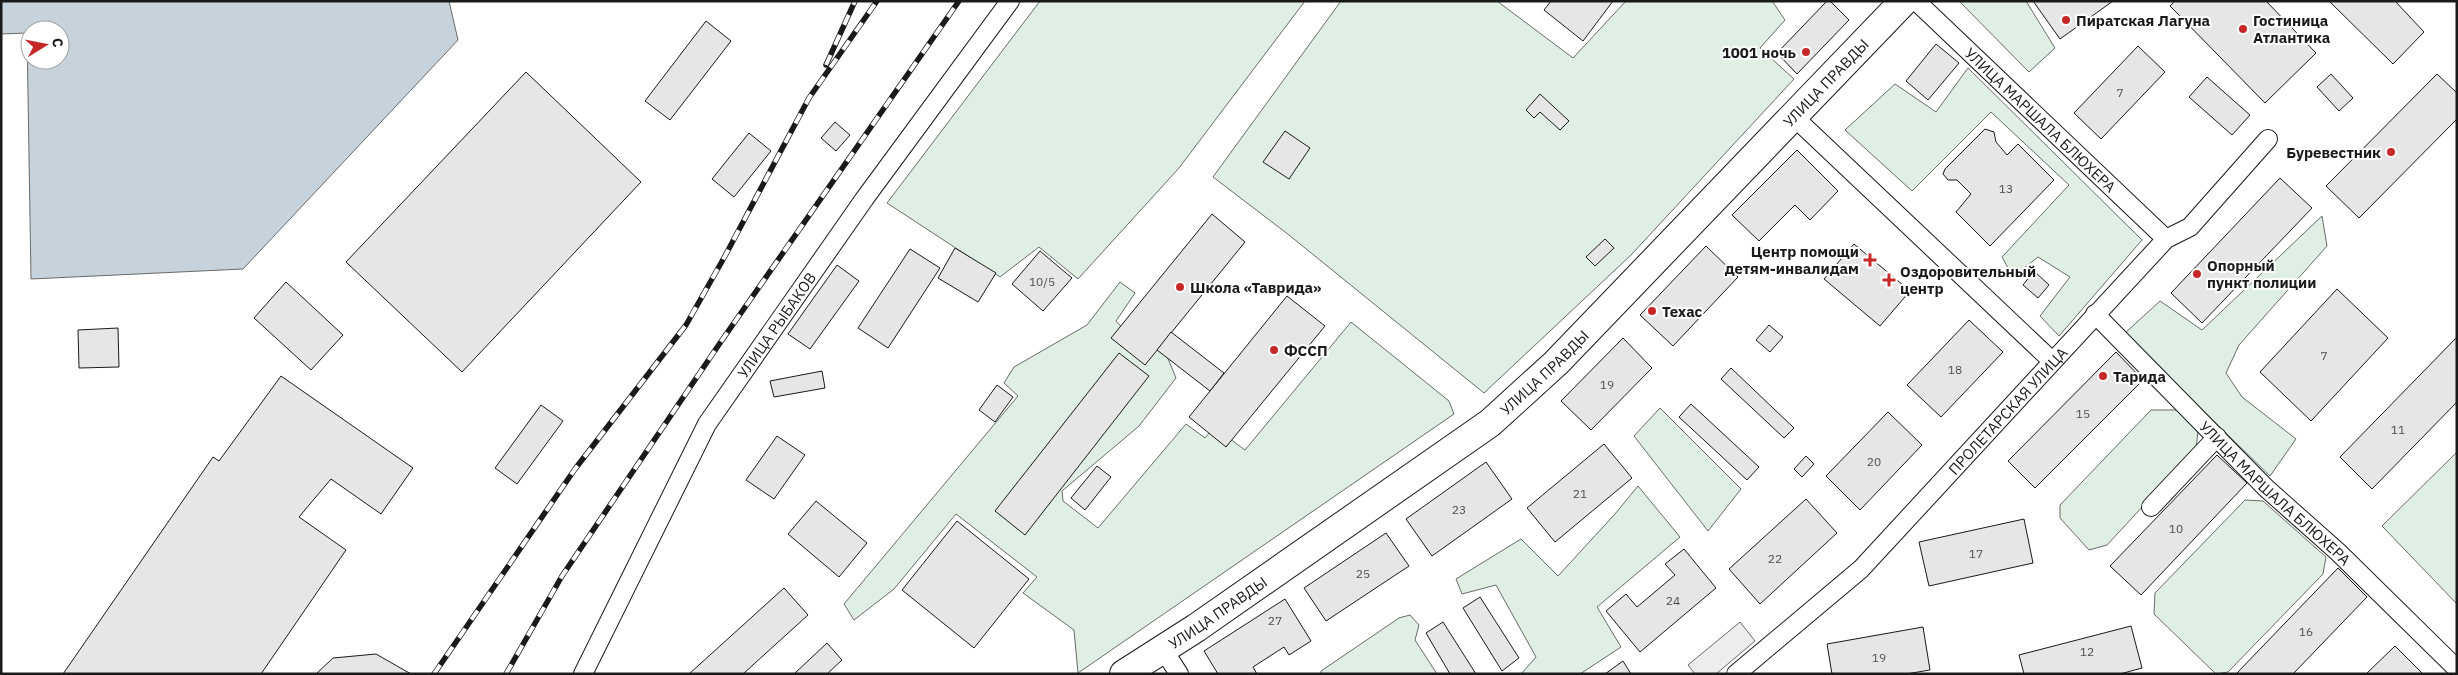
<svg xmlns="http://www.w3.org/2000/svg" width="2458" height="675" viewBox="0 0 2458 675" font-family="'IBM Plex Sans',sans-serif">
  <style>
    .green { fill: #e0efe3; stroke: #6a6a6a }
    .parking { fill: #ededed; stroke: #6a6a6a }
    .water { fill: #c6d2dc; stroke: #6a6a6a; fill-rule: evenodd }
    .building { fill: #e6e6e6; stroke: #1a1a1a }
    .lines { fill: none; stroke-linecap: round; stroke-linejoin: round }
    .minor-casing { stroke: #1a1a1a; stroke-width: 20 }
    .primary-casing { stroke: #1a1a1a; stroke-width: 30 }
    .minor { stroke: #fff; stroke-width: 18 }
    .primary { stroke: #fff; stroke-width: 28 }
    .rail-casing { stroke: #1a1a1a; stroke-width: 5.5 }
    .rail { stroke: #fff; stroke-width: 4; stroke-dasharray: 11; stroke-linecap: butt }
    .poi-dot { fill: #c62828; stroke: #fff; stroke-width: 2 }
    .labels { text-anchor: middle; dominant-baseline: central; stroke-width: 4; stroke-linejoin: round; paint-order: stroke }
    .number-label { font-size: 12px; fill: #4d4d4d }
    .poi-label { font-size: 15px; font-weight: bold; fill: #1a1a1a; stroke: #fff; text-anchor: start }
    .street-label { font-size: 15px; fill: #1a1a1a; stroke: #fff }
  </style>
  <rect width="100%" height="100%" fill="#fff"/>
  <g class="green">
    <polygon points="1040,1 1305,1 1179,168 1078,279 1039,247 1000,277 887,203"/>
    <polygon points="1341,1 1497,1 1573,58 1626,1 1772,1 1785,20 1760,48 1794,79 1631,255 1484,393 1289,235 1213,177"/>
    <polygon points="1959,1 2026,1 2055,48 2029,72"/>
    <polygon points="1968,68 2142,240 2059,336 2040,316 2070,277 2038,257 2013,277 2002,257 2069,185 1991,112 1912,191 1845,130 1895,84 1936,112"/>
    <polygon points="2322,216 2327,246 2239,345 2226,373 2242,397 2296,439 2270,476 2124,334 2160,301 2202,330"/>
    <polygon points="1120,282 1135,293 1116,321 1127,333 1164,349 1176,378 1139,426 1062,491 1063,501 1098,528 1186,424 1205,438 1214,427 1245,450 1351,322 1449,401 1454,414 1078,673 1074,630 1023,593 1037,577 956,514 894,589 854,620 844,604 1018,396 1004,383 1014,367 1087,325"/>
    <polygon points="1660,408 1741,489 1708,531 1634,436"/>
    <polygon points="2151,410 2177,410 2198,431 2196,449 2107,545 2089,550 2060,518 2060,505"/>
    <polygon points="2457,452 2457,604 2382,526"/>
    <polygon points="1638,486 1680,537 1597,607 1621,647 1580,674 1521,674 1536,657 1496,585 1462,594 1456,579 1521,539 1558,576 1615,514"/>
    <polygon points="2245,500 2263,501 2326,557 2323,574 2228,672 2216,674 2154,614 2155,593"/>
    <polygon points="1410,615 1419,625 1415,640 1437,674 1321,674 1321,671 1399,618"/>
  </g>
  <polygon class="parking" points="1740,622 1755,641 1716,674 1695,674 1688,665"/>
  <path class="water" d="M 1,1 L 449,1 L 458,40 L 243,269 L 31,279 L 27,33 L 1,34 ZM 30,30 L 60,30 L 60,60 L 30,60 Z"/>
  <g class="building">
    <polygon points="1551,1 1613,1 1583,41 1544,10"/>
    <polygon points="1827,1 1830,1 1849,20 1797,74 1777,53"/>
    <polygon points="2033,1 2113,1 2060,39"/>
    <polygon points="2175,1 2266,1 2316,53 2265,103 2170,6"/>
    <polygon points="2329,1 2395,1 2424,32 2393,64"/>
    <polygon points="706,21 731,41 670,120 645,101"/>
    <polygon points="1936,44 1959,63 1928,100 1906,81"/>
    <polygon points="2138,46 2165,72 2101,139 2074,113"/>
    <polygon points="526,72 641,182 462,372 346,262"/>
    <polygon points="2331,74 2353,98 2339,111 2317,87"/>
    <polygon points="2437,74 2457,93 2457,119 2359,218 2326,186"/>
    <polygon points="2207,77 2250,115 2232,135 2189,97"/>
    <polygon points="1540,94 1569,121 1560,130 1540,112 1534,118 1526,110"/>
    <polygon points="835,122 850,135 836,151 821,138"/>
    <polygon points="1985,129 1994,132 1996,142 2007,155 2018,144 2054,180 1990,246 1956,212 1971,194 1957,180 1948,180 1943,174 1945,169"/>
    <polygon points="1285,131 1310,148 1289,179 1263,162"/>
    <polygon points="749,133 771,151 734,197 712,179"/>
    <polygon points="1797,150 1838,191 1810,220 1795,205 1759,241 1732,215"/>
    <polygon points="2280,178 2312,208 2202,323 2171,293"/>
    <polygon points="1212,214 1245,242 1145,365 1111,338"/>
    <polygon points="1605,239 1614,248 1595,266 1586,257"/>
    <polygon points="1854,244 1910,291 1880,326 1824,279"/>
    <polygon points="1706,246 1738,277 1673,346 1640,315"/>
    <polygon points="955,248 996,273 978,302 938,278"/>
    <polygon points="910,249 940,268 888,348 858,328"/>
    <polygon points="1040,251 1072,278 1043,311 1012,284"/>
    <polygon points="837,265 859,281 810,349 788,334"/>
    <polygon points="2034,271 2049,285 2038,298 2023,285"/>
    <polygon points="286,282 343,335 311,370 254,318"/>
    <polygon points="2337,289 2388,338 2311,421 2260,372"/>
    <polygon points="1287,296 1325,326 1226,447 1189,417"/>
    <polygon points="1969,320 2003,352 1941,417 1907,385"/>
    <polygon points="1769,325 1783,337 1770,352 1756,340"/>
    <polygon points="118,328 119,367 79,368 78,330"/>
    <polygon points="1171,332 1224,373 1210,391 1157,350"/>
    <polygon points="2457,337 2457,402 2372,489 2340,457"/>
    <polygon points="1623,338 1652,368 1591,430 1561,401"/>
    <polygon points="2116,352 2143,380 2035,488 2008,461"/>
    <polygon points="1119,353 1149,376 1025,535 995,511"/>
    <polygon points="1731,368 1794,428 1784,438 1721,379"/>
    <polygon points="822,371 825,388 774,397 770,381"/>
    <polygon points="281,376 413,468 381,514 331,479 299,517 346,550 261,674 63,674 213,457 219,461"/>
    <polygon points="997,385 1013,397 995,422 979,410"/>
    <polygon points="1691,404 1759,467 1747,480 1679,417"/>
    <polygon points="541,405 563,421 517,484 495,468"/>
    <polygon points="1888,412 1922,445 1860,510 1826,476"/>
    <polygon points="777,436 805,455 774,499 746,480"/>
    <polygon points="1604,444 1632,478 1555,542 1527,508"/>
    <polygon points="2217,455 2247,483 2141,595 2110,566"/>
    <polygon points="1806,456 1814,464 1802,477 1794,469"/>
    <polygon points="1486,462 1512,499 1432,556 1406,519"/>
    <polygon points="1097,466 1111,477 1085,510 1071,498"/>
    <polygon points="1806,499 1837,533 1760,604 1729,569"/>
    <polygon points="816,501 867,543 839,577 788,534"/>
    <polygon points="2024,519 2033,563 1929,586 1919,542"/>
    <polygon points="957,521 1029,579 974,648 902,590"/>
    <polygon points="1386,533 1409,566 1326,621 1304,588"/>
    <polygon points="1684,549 1716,588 1640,652 1606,611 1626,594 1637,607 1675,575 1665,564"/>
    <polygon points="2338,568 2367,597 2293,674 2236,674"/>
    <polygon points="784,588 808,615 743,674 689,674"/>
    <polygon points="1480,597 1519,658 1502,671 1463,608"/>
    <polygon points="1285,599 1311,641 1289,655 1284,647 1253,667 1257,674 1218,674 1204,651"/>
    <polygon points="1443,622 1476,674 1450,674 1426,633"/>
    <polygon points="2131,626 2142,668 2120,674 2024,674 2019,655"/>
    <polygon points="1923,627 1930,670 1906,674 1832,674 1827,644"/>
    <polygon points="827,643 842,660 827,674 794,674"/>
    <polygon points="2395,646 2423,674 2366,674"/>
    <polygon points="376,654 411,674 316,674 333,658"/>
    <polygon points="1623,661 1631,674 1605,674"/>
  </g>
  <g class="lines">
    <defs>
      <g id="minor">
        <path id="s1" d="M 1916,1 L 2166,239"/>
        <polyline points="1793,116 2051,360"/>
        <path id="s2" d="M 2095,314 L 2266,488 L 2338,552 L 2457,669"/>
        <polyline points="2151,507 2217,437"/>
        <polyline points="1163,649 1179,674"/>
        <path id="s3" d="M 583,674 L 707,424 L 865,198 L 1010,1"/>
        <path id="s4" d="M 1736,674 L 1861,569 L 2166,239 L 2190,227 L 2268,139"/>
      </g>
      <g id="primary">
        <path id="s5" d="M 1124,674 L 1196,628 L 1490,423 L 1556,363 L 1904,1"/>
      </g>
    </defs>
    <use href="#minor" class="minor-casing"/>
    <use href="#primary" class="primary-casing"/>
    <use href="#minor" class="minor"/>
    <use href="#primary" class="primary"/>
    <defs>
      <g id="rail">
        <polyline points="826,65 855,1"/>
        <polyline points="434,674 575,469 686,325 725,256 809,98 877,1"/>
        <polyline points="506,674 562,576 720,343 959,1"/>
      </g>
    </defs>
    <use href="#rail" class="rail-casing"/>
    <use href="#rail" class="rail"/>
  </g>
  <g class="poi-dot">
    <circle cx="2066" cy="20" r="5"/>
    <circle cx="2243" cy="29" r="5"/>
    <circle cx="1806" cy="52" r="5"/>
    <circle cx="2391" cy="152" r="5"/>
    <path d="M1867.5 252.5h5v5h5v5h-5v5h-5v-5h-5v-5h5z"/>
    <circle cx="2197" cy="274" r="5"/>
    <path d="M1886.5 272.5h5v5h5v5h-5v5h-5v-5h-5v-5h5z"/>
    <circle cx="1180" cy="287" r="5"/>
    <circle cx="1652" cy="311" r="5"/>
    <circle cx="1274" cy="350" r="5"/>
    <circle cx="2103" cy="376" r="5"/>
  </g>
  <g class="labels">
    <g class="number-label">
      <text x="2120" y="92">7</text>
      <text x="2006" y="188">13</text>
      <text x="1042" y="281">10/5</text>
      <text x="2324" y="355">7</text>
      <text x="1955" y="369">18</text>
      <text x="1607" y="384">19</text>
      <text x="2083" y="413">15</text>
      <text x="2398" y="429">11</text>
      <text x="1874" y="461">20</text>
      <text x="1580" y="493">21</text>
      <text x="1459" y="509">23</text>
      <text x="2176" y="528">10</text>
      <text x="1976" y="553">17</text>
      <text x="1775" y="558">22</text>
      <text x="1363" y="573">25</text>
      <text x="1673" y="600">24</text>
      <text x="1275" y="620">27</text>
      <text x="2306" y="631">16</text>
      <text x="2087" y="651">12</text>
      <text x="1879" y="657">19</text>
    </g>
    <g class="poi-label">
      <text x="2076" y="20">Пиратская Лагуна</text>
      <text x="2253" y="20">Гостиница<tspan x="2253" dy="17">Атлантика</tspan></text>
      <text x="1796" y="52" text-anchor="end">1001 ночь</text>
      <text x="2381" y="152" text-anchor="end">Буревестник</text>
      <text x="1859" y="251" text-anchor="end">Центр помощи<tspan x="1859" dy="17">детям-инвалидам</tspan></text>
      <text x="2207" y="265">Опорный<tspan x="2207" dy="17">пункт полиции</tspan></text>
      <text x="1900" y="271">Оздоровительный<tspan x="1900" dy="17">центр</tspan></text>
      <text x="1190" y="287">Школа «Таврида»</text>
      <text x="1662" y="311">Техас</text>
      <text x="1284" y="350">ФССП</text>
      <text x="2113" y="376">Тарида</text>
    </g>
    <g class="street-label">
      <text stroke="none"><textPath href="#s5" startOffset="922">УЛИЦА ПРАВДЫ</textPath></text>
      <text stroke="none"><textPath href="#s1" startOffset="172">УЛИЦА МАРШАЛА БЛЮХЕРА</textPath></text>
      <text stroke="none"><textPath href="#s3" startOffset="400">УЛИЦА РЫБАКОВ</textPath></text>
      <text stroke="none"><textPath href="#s5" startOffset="518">УЛИЦА ПРАВДЫ</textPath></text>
      <text stroke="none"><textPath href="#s4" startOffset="379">ПРОЛЕТАРСКАЯ УЛИЦА</textPath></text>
      <text stroke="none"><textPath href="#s2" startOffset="254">УЛИЦА МАРШАЛА БЛЮХЕРА</textPath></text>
      <text stroke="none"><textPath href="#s5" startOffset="112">УЛИЦА ПРАВДЫ</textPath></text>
    </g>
  </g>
  <rect width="2458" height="675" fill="none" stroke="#1a1a1a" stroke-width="5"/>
  <g transform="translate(45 45) rotate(80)"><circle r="24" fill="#ffffff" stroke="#a3a3a3"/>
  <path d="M0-4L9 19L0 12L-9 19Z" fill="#c62828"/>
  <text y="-8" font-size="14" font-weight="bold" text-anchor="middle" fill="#1a1a1a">С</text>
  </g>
</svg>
